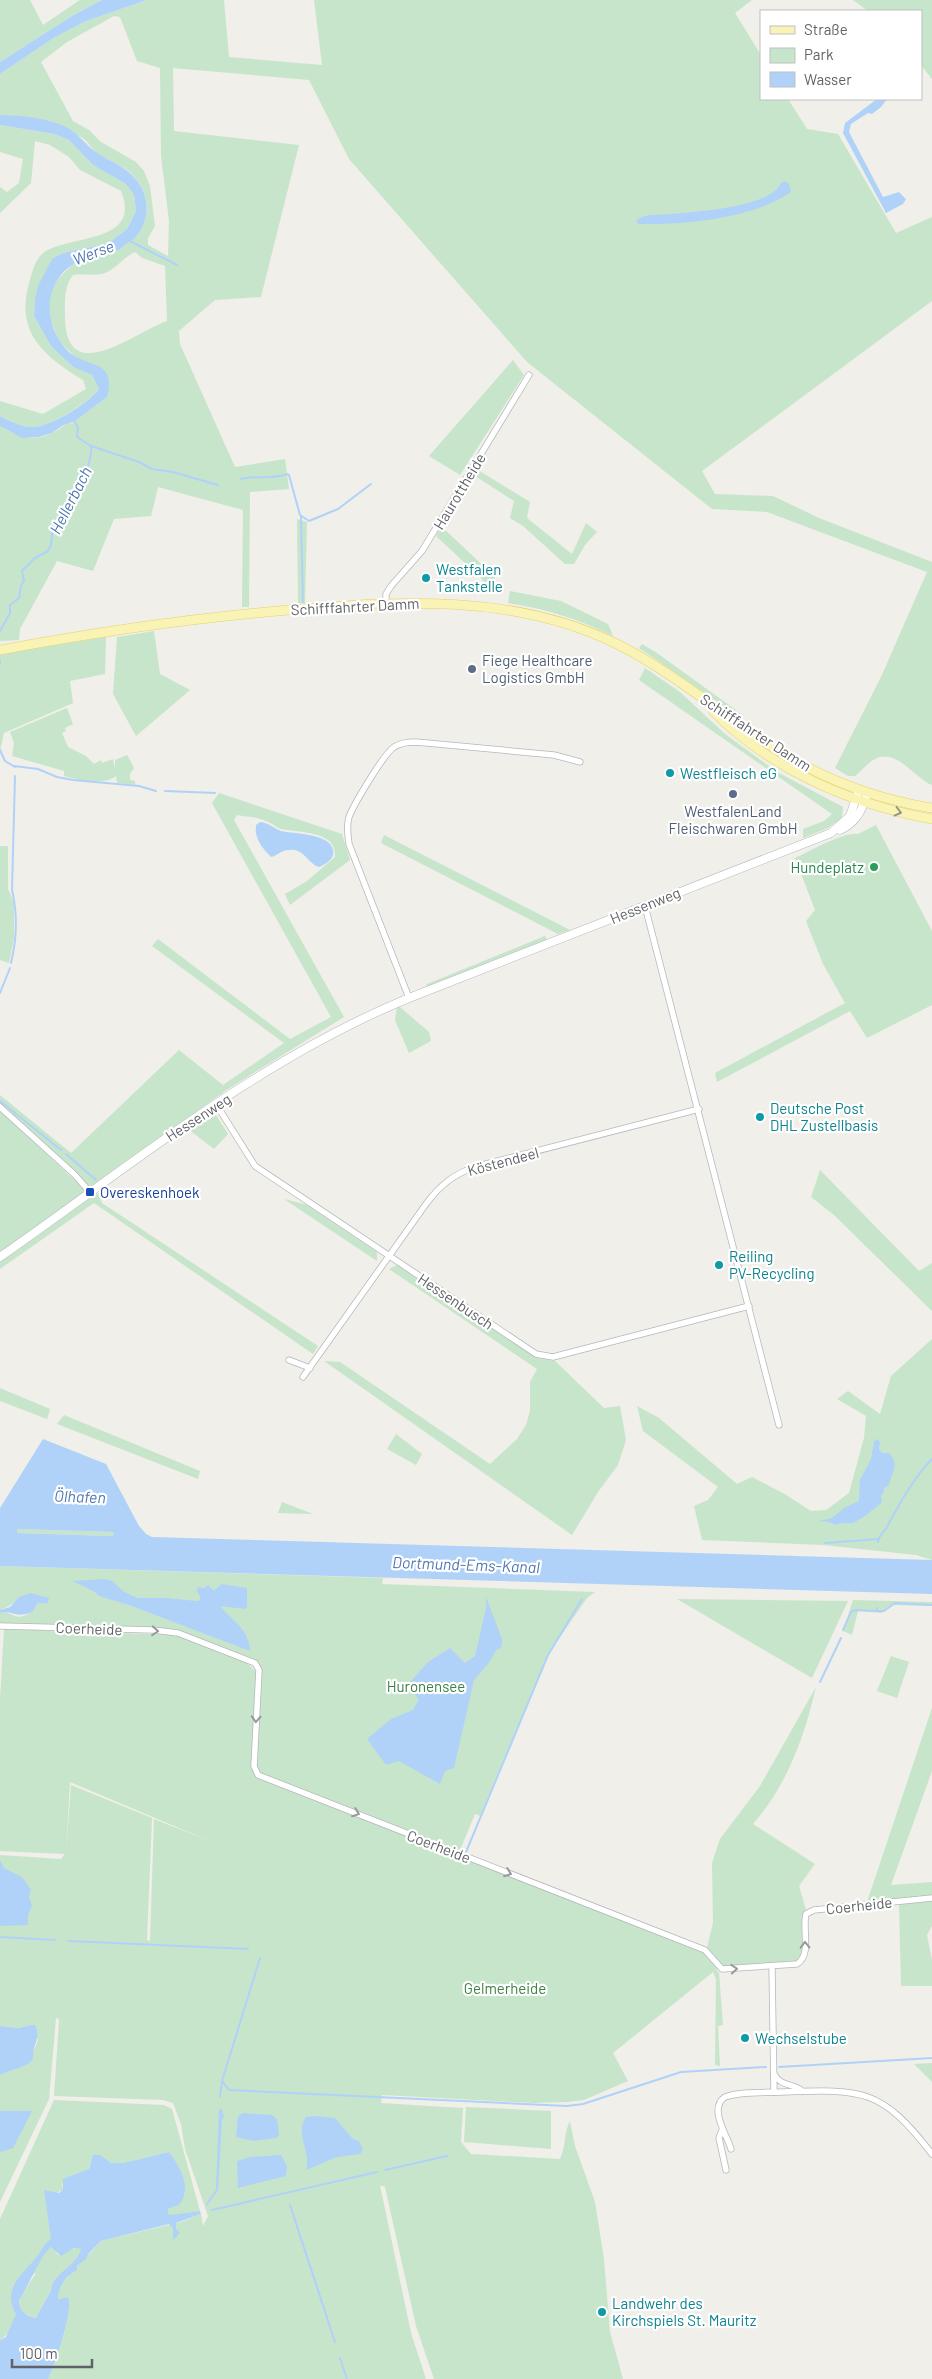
<svg xmlns="http://www.w3.org/2000/svg" width="932" height="2379" viewBox="0 0 932 2379" font-family="Barlow,sans-serif">
  <style>
    .green { fill: #c7e5ca; fill-rule: evenodd }
    .water { fill: #b0d2f9; fill-rule: evenodd }
    .lines { fill: none; stroke-linecap: round; stroke-linejoin: round }
    .stream { stroke: #b0d2f9; stroke-width: 2 }
    .street-casing { stroke: #b5b7bb; stroke-width: 7 }
    .secondary-casing { stroke: #b7b9be; stroke-width: 9 }
    .primary-casing { stroke: #e7d06b; stroke-width: 10 }
    .street { stroke: #fff; stroke-width: 5.5 }
    .secondary { stroke: #fff; stroke-width: 8 }
    .primary { stroke: #f9f4b5; stroke-width: 9 }
    .oneway { stroke: #969582 }
    .oneway2 { stroke: #98999c }
    .culture-dot { fill: #0f9aa8; stroke: #fff; stroke-width: 2 }
    .service-dot { fill: #5c6f8a; stroke: #fff; stroke-width: 2 }
    .leisure-dot { fill: #2e9e5b; stroke: #fff; stroke-width: 2 }
    .transit-dot { fill: #1a4fb4; stroke: #fff; stroke-width: 2 }
    .labels { text-anchor: middle; dominant-baseline: central; stroke-width: 4.5; stroke-linejoin: round; paint-order: stroke }
    .street-label { font-size: 15px; fill: #606267; stroke: #fff }
    .culture-label { font-size: 15px; fill: #0d838f; stroke: #fff; text-anchor: start }
    .service-label { font-size: 15px; fill: #4e5e75; stroke: #fff; text-anchor: start }
    .leisure-label { font-size: 15px; fill: #27864d; stroke: #fff; text-anchor: end }
    .transit-label { font-size: 15px; fill: #164399; stroke: #fff; text-anchor: start }
    .park-label { font-size: 15px; fill: #3c8146; stroke: #fff }
    .water-label { font-size: 16px; font-style: italic; fill: #5077b3; stroke: #fff }
  </style>
  <rect width="100%" height="100%" fill="#f0efe9"/>
  <g class="green">
    <polygon points="0,0 30,0 43,25 80,0 102,0 72,16 0,62"/>
    <path d="M 147,0 L 224,0 L 229,57 L 322,65 L 314,0 L 752,0 L 735,13 L 761,55 L 761,99 L 788,99 L 807,129 L 838,134 L 896,233 L 932,217 L 932,301 L 702,471 L 715,494 L 773,496 L 819,518 L 932,562 L 932,785 C 914,778 897,748 875,759 C 867,763 862,771 855,776 L 848,776 L 835,768 L 881,677 L 927,572 L 767,512 L 712,509 L 527,362 L 349,159 L 309,80 L 173,68 L 174,131 L 299,145 L 261,297 L 215,300 L 179,331 L 180,344 L 235,467 L 285,459 L 289,489 L 250,492 L 249,607 L 242,607 L 243,510 L 158,487 L 151,516 L 114,519 L 93,571 L 57,561 L 20,629 L 19,640 L 0,641 L 0,426 C 17,436 32,443 52,433 C 60,430 63,424 72,423 L 107,397 L 109,381 L 98,366 L 77,359 L 59,341 L 49,316 L 49,296 L 56,281 L 74,263 L 86,258 L 117,251 L 129,240 L 134,239 C 154,218 150,187 127,170 C 117,163 106,159 97,153 C 91,148 87,140 81,137 C 65,128 18,115 0,115 L 0,74 L 58,35 L 86,21 ZM 114,16 L 120,17 L 137,61 L 160,68 L 161,156 L 169,221 L 168,256 L 148,245 L 148,238 L 155,226 L 150,186 L 144,171 L 136,162 L 101,142 L 89,130 L 73,121 L 41,62 L 67,42 ZM 135,252 L 142,258 L 165,266 L 167,321 C 135,332 68,388 65,320 C 65,304 63,288 73,275 C 83,273 92,276 102,274 C 115,271 123,257 135,252 Z"/>
    <polygon points="853,0 932,0 932,79 921,65 921,11 868,11"/>
    <path d="M 0,125 L 54,134 L 69,140 L 93,165 L 126,184 L 134,195 L 136,211 L 127,229 L 109,243 L 63,253 L 53,259 L 35,299 L 34,316 L 51,346 L 73,367 L 92,375 L 99,389 C 89,402 47,429 30,427 C 20,426 9,420 0,416 L 0,401 L 43,414 L 86,389 L 83,380 C 42,355 14,331 30,280 C 33,269 36,257 46,251 C 74,235 142,242 121,191 L 80,170 L 69,157 L 50,145 L 35,141 L 31,183 L 0,213 L 0,187 L 7,192 L 19,183 L 23,159 L 0,152 Z"/>
    <polygon points="513,360 524,375 460,475 429,456"/>
    <polygon points="478,470 530,502 527,518 572,554 586,523 597,532 585,545 574,564 565,564 523,526 510,518 514,501 472,474"/>
    <polygon points="297,519 307,522 305,603 298,603"/>
    <polygon points="441,526 495,577 493,594 481,578 436,536"/>
    <path d="M 510,591 L 561,601 L 608,624 L 613,636 C 579,619 546,609 508,603 Z"/>
    <polygon points="154,631 160,674 190,690 136,736 113,694 117,637"/>
    <polygon points="106,637 105,674 70,681 73,703 4,733 0,751 0,654"/>
    <polygon points="642,644 657,653 744,716 736,714 639,648"/>
    <polygon points="645,668 680,692 725,734 777,772 843,807 842,818 828,828 803,838 803,829 824,821 832,814 639,680"/>
    <path d="M 67,708 L 73,724 L 65,728 L 66,731 L 62,733 L 68,747 L 86,756 L 94,764 L 101,760 L 102,763 L 113,759 L 115,770 L 115,760 L 127,755 L 134,768 L 130,774 L 130,780 L 135,781 L 135,785 L 117,783 L 116,776 C 104,786 78,780 64,776 L 64,771 L 12,756 L 14,743 L 10,732 Z"/>
    <path d="M 219,793 L 342,834 L 350,860 L 290,905 L 285,894 L 307,881 L 335,857 C 337,830 299,833 282,829 C 277,828 273,824 268,822 C 259,817 247,817 237,815 L 234,820 L 344,1017 L 228,1089 L 91,1188 L 0,1104 L 0,1095 L 71,1153 L 179,1050 L 223,1085 L 284,1043 L 152,946 L 158,939 L 290,1039 L 331,1017 L 212,803 Z"/>
    <path d="M 876,825 L 932,931 L 932,1005 L 867,1038 L 850,1011 L 717,1082 L 715,1073 L 845,1003 L 823,964 L 806,921 L 815,910 L 795,858 C 808,852 845,831 858,834 Z"/>
    <polygon points="384,835 570,930 558,934 381,843"/>
    <polygon points="0,846 8,846 8,889 14,903 14,938 9,963 0,960"/>
    <polygon points="545,936 547,940 426,988 427,984"/>
    <polygon points="397,1007 400,1007 429,1032 431,1041 409,1053 395,1020"/>
    <polygon points="0,1110 86,1191 0,1252"/>
    <polygon points="214,1112 228,1134 214,1149 188,1129"/>
    <polygon points="820,1170 919,1271 932,1263 932,1311 834,1215 811,1197"/>
    <polygon points="95,1192 99,1195 102,1203 318,1346 313,1354 94,1203 0,1269 0,1259"/>
    <polygon points="284,1199 307,1205 377,1252 377,1261"/>
    <polygon points="397,1265 537,1358 555,1361 604,1408 620,1406 626,1440 618,1465 598,1492 572,1535 324,1361 340,1362 490,1464 517,1439 526,1425 530,1411 530,1382 537,1369 389,1269"/>
    <polygon points="932,1339 932,1560 916,1555 823,1545 702,1540 694,1506 708,1500 718,1487 643,1431 637,1406 659,1418 737,1484 752,1477 783,1493 811,1511 826,1510 849,1493 864,1438 866,1416 837,1399 848,1391 880,1414 891,1376"/>
    <polygon points="0,1388 50,1409 47,1419 0,1401"/>
    <polygon points="64,1415 200,1471 198,1479 57,1424"/>
    <polygon points="396,1434 422,1454 416,1465 387,1449"/>
    <polygon points="282,1502 313,1514 278,1513"/>
    <polygon points="17,1529 113,1532 114,1534 112,1536 17,1533"/>
    <path d="M 0,1566 L 383,1578 L 382,1584 L 595,1592 L 587,1598 L 547,1656 L 480,1816 L 475,1814 L 460,1850 L 258,1773 L 255,1770 L 259,1666 L 256,1661 L 179,1631 L 153,1628 L 0,1624 L 0,1613 C 8,1611 8,1614 15,1616 C 29,1620 36,1605 43,1597 C 22,1588 18,1604 0,1610 Z"/>
    <polygon points="677,1599 848,1601 812,1678"/>
    <polygon points="853,1600 932,1602 932,1606 891,1605 882,1613 858,1611 852,1635 843,1631"/>
    <path d="M 4,1629 L 178,1635 L 245,1661 L 256,1672 L 251,1766 L 257,1776 L 706,1952 L 713,1923 L 712,1863 L 720,1839 L 760,1786 L 816,1687 C 804,1738 787,1785 753,1824 L 815,1864 L 799,1886 L 806,1910 L 802,1920 L 803,1956 L 799,1962 L 716,1969 L 719,1973 L 723,2025 L 718,2026 L 720,2066 L 715,2065 L 716,1979 L 713,1972 L 613,2053 L 628,2081 L 584,2100 L 566,2102 L 534,2103 L 382,2095 L 381,2103 L 463,2108 L 461,2142 L 471,2154 L 560,2159 C 567,2143 563,2135 570,2121 L 575,2146 L 595,2202 L 604,2259 L 610,2332 L 623,2379 L 434,2379 L 416,2326 L 385,2187 L 380,2185 L 411,2333 L 426,2379 L 48,2379 C 55,2365 74,2311 68,2297 L 57,2299 L 58,2291 L 62,2283 L 101,2241 L 181,2222 L 201,2214 L 203,2226 L 208,2216 L 185,2149 L 181,2124 L 173,2103 L 163,2100 L 54,2096 L 59,2021 L 59,2019 L 56,2018 L 49,2099 L 0,2202 L 0,2068 L 34,2050 L 38,2040 L 31,2025 L 17,2028 L 0,2026 L 0,1855 L 61,1859 L 65,1854 L 0,1851 L 0,1700 ZM 70,1782 L 212,1842 L 154,1819 L 150,1941 L 147,1940 L 152,1818 L 71,1785 L 66,1854 Z"/>
    <polygon points="891,1656 909,1662 897,1698 877,1691"/>
    <polygon points="932,1708 932,1771 891,1885 932,1882 932,1926 927,1935 932,1960 932,1986 901,1986 899,1904 866,1905"/>
    <polygon points="932,2063 932,2082 914,2064"/>
    <path d="M 54,2100 L 164,2105 L 172,2109 L 200,2211 L 161,2217 L 168,2209 L 179,2205 L 185,2192 L 169,2152 L 123,2163 L 111,2163 L 93,2156 L 88,2171 C 77,2175 70,2175 62,2184 L 63,2189 L 57,2193 L 51,2247 L 54,2248 L 58,2255 L 75,2248 L 81,2249 L 80,2256 L 54,2284 L 36,2318 C 26,2317 19,2310 19,2300 L 36,2273 L 18,2278 C 17,2298 20,2329 0,2340 L 0,2219 Z"/>
    <polygon points="466,2107 551,2111 551,2149 464,2142"/>
  </g>
  <g class="water">
    <polygon points="102,0 147,0 86,21 55,37 0,74 0,62 72,16"/>
    <polygon points="877,99 887,99 881,107 872,114 868,113 851,124 849,132 883,197 899,192 906,199 903,204 886,213 843,133 845,123"/>
    <path d="M 0,115 C 20,115 46,118 64,126 C 78,132 84,144 96,152 C 106,159 117,163 126,170 C 150,187 154,218 134,239 C 127,241 124,248 116,251 C 104,256 90,255 79,261 C 44,278 41,321 66,349 C 78,363 96,361 105,371 C 111,378 109,389 107,397 L 75,421 L 62,426 L 52,433 L 39,437 L 22,438 L 0,426 L 0,416 C 10,421 23,428 34,427 C 51,426 89,403 99,389 L 92,375 L 73,367 L 51,346 L 34,316 L 35,299 L 38,286 L 52,259 L 63,253 L 109,243 L 127,229 L 136,211 L 134,195 L 126,184 L 93,165 L 69,140 L 54,134 L 0,125 Z"/>
    <path d="M 785,181 L 789,184 L 791,192 C 752,219 684,225 639,224 L 636,222 L 638,219 C 648,213 661,215 672,214 C 697,212 771,207 781,183 Z"/>
    <path d="M 260,822 C 269,823 273,828 281,831 C 293,834 330,833 333,850 C 335,859 326,864 319,867 C 308,864 304,848 289,850 C 281,850 277,856 271,857 C 262,848 254,838 256,825 Z"/>
    <path d="M 43,1439 L 106,1464 L 139,1526 L 146,1534 L 152,1537 L 932,1560 L 932,1594 L 0,1566 L 0,1508 ZM 17,1529 L 113,1532 L 114,1534 L 112,1536 L 17,1533 Z"/>
    <path d="M 878,1439 L 880,1443 L 879,1449 L 882,1453 L 889,1453 C 900,1464 892,1472 889,1485 L 884,1488 L 884,1492 L 881,1496 L 882,1502 C 877,1507 858,1522 852,1523 C 845,1524 842,1522 836,1525 L 829,1522 L 819,1521 L 832,1518 L 844,1508 L 859,1501 L 860,1480 L 871,1459 L 874,1441 Z"/>
    <path d="M 105,1579 L 112,1581 L 123,1591 L 137,1598 L 167,1598 L 196,1601 L 200,1600 L 200,1596 L 197,1591 L 198,1587 L 205,1588 L 208,1585 L 214,1591 L 221,1584 L 247,1588 L 247,1607 L 245,1609 L 220,1606 C 233,1621 249,1629 250,1651 L 129,1605 L 99,1596 L 95,1592 L 72,1581 Z"/>
    <path d="M 31,1593 L 49,1598 L 48,1603 L 38,1603 L 32,1612 C 15,1619 13,1610 0,1613 L 0,1610 L 10,1607 L 19,1597 Z"/>
    <polygon points="486,1597 502,1639 502,1646 499,1649 497,1649 488,1664 474,1680 454,1768 445,1771 440,1784 399,1761 386,1765 367,1739 391,1719 413,1710 419,1700 411,1689 410,1682 428,1662 450,1648 465,1663 475,1656 486,1608"/>
    <polygon points="0,1860 4,1868 22,1877 31,1890 29,1897 32,1905 28,1916 28,1925 0,1926"/>
    <path d="M 31,2025 L 35,2025 C 39,2033 37,2040 34,2048 C 33,2052 34,2057 32,2060 C 28,2067 9,2070 0,2075 L 0,2026 L 18,2028 Z"/>
    <polygon points="219,2109 222,2110 224,2117 222,2120 218,2190 216,2189"/>
    <polygon points="0,2111 32,2111 13,2148 0,2152"/>
    <polygon points="243,2113 272,2115 277,2119 279,2135 276,2138 254,2141 236,2137 238,2116"/>
    <path d="M 315,2116 L 335,2118 L 353,2139 L 359,2141 L 363,2150 L 360,2154 L 337,2157 L 306,2170 C 312,2153 294,2133 306,2117 Z"/>
    <path d="M 169,2152 C 180,2167 193,2188 179,2205 L 168,2209 L 168,2213 L 170,2215 L 200,2211 L 201,2214 L 176,2223 L 176,2229 L 180,2233 L 173,2240 L 173,2228 L 169,2224 L 101,2241 L 89,2253 L 86,2259 L 77,2266 L 77,2270 C 66,2275 58,2287 58,2299 L 68,2297 C 74,2310 55,2365 48,2379 L 0,2379 L 0,2340 L 6,2337 L 16,2314 C 1,2290 22,2274 37,2257 C 42,2250 43,2244 51,2239 L 44,2190 L 59,2193 L 63,2189 L 63,2179 L 89,2169 L 93,2155 L 100,2155 L 111,2163 L 123,2163 ZM 51,2247 L 61,2256 L 74,2248 L 81,2249 C 77,2266 53,2273 51,2290 L 36,2318 C 26,2317 19,2310 19,2300 C 28,2288 41,2254 51,2247 Z"/>
    <polygon points="281,2155 287,2166 286,2176 238,2188 237,2161 250,2157"/>
  </g>
  <g class="lines">
    <g class="stream">
      <polyline points="128,240 177,265"/>
      <polyline points="74,420 78,428 77,437 91,446 139,462 152,469 173,472 218,485"/>
      <path d="M 241,479 C 256,475 273,480 287,474 L 289,475 L 300,515 L 309,521 L 338,509 L 371,484"/>
      <polyline points="301,517 303,602"/>
      <path d="M 0,631 L 10,613 L 10,605 L 19,598 L 21,586 L 24,580 L 22,571 L 35,558 L 48,551 L 51,545 L 53,526 L 73,494 L 74,488 C 85,485 92,455 91,446"/>
      <polyline points="0,664 0,661"/>
      <polyline points="0,750 5,761 15,767"/>
      <polyline points="14,766 38,769 57,777 73,780 139,786 156,791"/>
      <polyline points="165,791 215,793"/>
      <path d="M 11,963 C 17,938 18,915 12,890 L 15,776"/>
      <polyline points="0,993 10,968"/>
      <polyline points="0,1101 61,1150"/>
      <polyline points="66,1154 96,1180"/>
      <path d="M 878,1542 C 879,1534 885,1532 888,1525 C 901,1501 913,1479 932,1459"/>
      <polyline points="825,1543 878,1539"/>
      <polyline points="877,1608 877,1611 884,1611 895,1603 932,1605"/>
      <polyline points="843,1630 851,1612 856,1610 876,1611"/>
      <polyline points="820,1682 841,1638"/>
      <polyline points="466,1852 548,1655 582,1599"/>
      <polyline points="0,1937 55,1940"/>
      <polyline points="69,1941 248,1949"/>
      <polyline points="260,1958 222,2081 229,2090 567,2106 583,2104 681,2072 766,2067"/>
      <polyline points="779,2067 932,2058"/>
      <polyline points="220,2097 222,2081"/>
      <polyline points="385,2170 447,2156"/>
      <polyline points="207,2204 217,2190"/>
      <polyline points="290,2205 335,2342"/>
      <polyline points="212,2210 377,2172"/>
      <polyline points="340,2358 347,2379"/>
    </g>
    <defs>
      <g id="street">
        <polyline points="386,603 386,594 391,586 422,551 529,375"/>
        <polyline points="645,906 779,1425"/>
        <path d="M 409,998 L 349,844 C 348,835 346,826 349,817 C 354,804 383,755 394,747 C 400,743 409,742 416,742 L 554,755 L 580,762"/>
        <polyline points="216,1104 255,1166 536,1354 553,1357 749,1306"/>
        <polyline points="0,1107 74,1174 90,1192"/>
        <polyline points="289,1360 310,1368"/>
        <path d="M 303,1377 L 426,1204 C 440,1185 455,1173 478,1166 L 699,1109"/>
        <path d="M 0,1626 L 153,1630 L 178,1633 L 255,1663 L 259,1670 L 254,1766 L 258,1775 L 705,1950 L 722,1969 L 797,1964 C 812,1955 802,1929 806,1914 L 814,1910 L 932,1898"/>
        <polyline points="772,1967 774,2092"/>
        <path d="M 774,2074 C 781,2087 793,2083 802,2091"/>
        <polyline points="722,2130 719,2138 726,2170"/>
        <path d="M 731,2149 C 727,2135 708,2108 725,2097 C 742,2091 764,2093 782,2092 C 863,2089 881,2088 932,2154"/>
      </g>
      <g id="secondary">
        <path d="M 840,830 C 854,824 862,811 866,797"/>
        <path d="M 0,1257 C 132,1165 258,1060 409,998 L 831,833 L 850,816 L 859,790"/>
      </g>
      <g id="primary">
        <path d="M 0,650 C 96,632 192,618 289,610 C 402,601 515,593 619,645 C 674,673 720,713 771,746 C 820,778 875,799 932,808"/>
        <path d="M 713,711 C 772,770 850,804 932,819"/>
      </g>
    </defs>
    <use href="#street" class="street-casing"/>
    <use href="#secondary" class="secondary-casing"/>
    <use href="#primary" class="primary-casing"/>
    <use href="#street" class="street"/>
    <use href="#secondary" class="secondary"/>
    <use href="#primary" class="primary"/>
  </g>
  <defs><path id="oneway-chevron" d="M-2-3.5L2.5 0L-2 3.5" fill="none" stroke-width="1.6" stroke-linecap="round" stroke-linejoin="round" transform="scale(1.25)"/></defs>
  <use class="oneway" href="#oneway-chevron" transform="translate(898 812) rotate(14)"/>
  <g class="oneway2">
    <use href="#oneway-chevron" transform="translate(155 1631) rotate(5)"/>
    <use href="#oneway-chevron" transform="translate(256 1719) rotate(93)"/>
    <use href="#oneway-chevron" transform="translate(356 1813) rotate(21)"/>
    <use href="#oneway-chevron" transform="translate(508 1873) rotate(21)"/>
    <use href="#oneway-chevron" transform="translate(805 1945) rotate(-91)"/>
    <use href="#oneway-chevron" transform="translate(734 1969) rotate(-4)"/>
  </g>
  <g class="culture-dot">
    <circle cx="426" cy="578" r="5"/>
    <circle cx="670" cy="773" r="5"/>
    <circle cx="760" cy="1117" r="5"/>
    <circle cx="719" cy="1265" r="5"/>
    <circle cx="745" cy="2038" r="5"/>
    <circle cx="602" cy="2312" r="5"/>
  </g>
  <g class="service-dot">
    <circle cx="472" cy="669" r="5"/>
    <circle cx="733" cy="794" r="5"/>
  </g>
  <circle class="leisure-dot" cx="874" cy="867" r="5"/>
  <rect class="transit-dot" x="85" y="1187" width="10" height="10" rx="2.5"/>
  <g class="labels">
    <g class="street-label">
      <text transform="translate(459 491) rotate(-59)">Haurottheide</text>
      <text transform="translate(355 606) rotate(-3)">Schifffahrter Damm</text>
      <text transform="translate(756 732) rotate(33)">Schifffahrter Damm</text>
      <text transform="translate(645 905) rotate(-22)">Hessenweg</text>
      <text transform="translate(198 1117) rotate(-33)">Hessenweg</text>
      <text transform="translate(503 1161) rotate(-15)">Köstendeel</text>
      <text transform="translate(456 1301) rotate(34)">Hessenbusch</text>
      <text transform="translate(89 1628) rotate(2)">Coerheide</text>
      <text transform="translate(439 1846) rotate(21)">Coerheide</text>
      <text transform="translate(859 1905) rotate(-6)">Coerheide</text>
    </g>
    <g class="culture-label">
      <text x="436" y="569">Westfalen<tspan x="436" dy="17">Tankstelle</tspan></text>
      <text x="680" y="773">Westfleisch eG</text>
      <text x="770" y="1108">Deutsche Post<tspan x="770" dy="17">DHL Zustellbasis</tspan></text>
      <text x="729" y="1256">Reiling<tspan x="729" dy="17">PV-Recycling</tspan></text>
      <text x="755" y="2038">Wechselstube</text>
      <text x="612" y="2303">Landwehr des<tspan x="612" dy="17">Kirchspiels St. Mauritz</tspan></text>
    </g>
    <g class="service-label">
      <text x="482" y="660">Fiege Healthcare<tspan x="482" dy="17">Logistics GmbH</tspan></text>
      <text x="733" y="811" text-anchor="middle">WestfalenLand<tspan x="733" dy="17">Fleischwaren GmbH</tspan></text>
    </g>
    <g class="leisure-label">
      <text x="864" y="867">Hundeplatz</text>
    </g>
    <g class="transit-label">
      <text x="100" y="1192">Overeskenhoek</text>
    </g>
    <g class="park-label">
      <text x="426" y="1686">Huronensee</text>
      <text x="505" y="1988">Gelmerheide</text>
    </g>
    <g class="water-label">
      <text transform="translate(93 252) rotate(-21)">Werse</text>
      <text transform="translate(70 500) rotate(-63)">Hellerbach</text>
      <text transform="translate(80 1496) rotate(2)">Ölhafen</text>
      <text transform="translate(466 1564) rotate(2)">Dortmund-Ems-Kanal</text>
    </g>
  </g>
  <rect x="760" y="10" width="162" height="90" fill="#ffffff" stroke="#bfc0c2"/>
  <rect x="770" y="26" width="25" height="8" fill="#f9f4b5" stroke="#bfc0c2"/>
  <text x="804" y="35" font-size="15" fill="#606267">Straße</text>
  <rect x="770" y="48" width="25" height="15" fill="#c7e5ca" stroke="#bfc0c2"/>
  <text x="804" y="60" font-size="15" fill="#606267">Park</text>
  <rect x="770" y="72" width="25" height="15" fill="#b0d2f9" stroke="#bfc0c2"/>
  <text x="804" y="85" font-size="15" fill="#606267">Wasser</text>
  <path d="M12 2359v8h80v-8" fill="none" stroke="#606267" stroke-width="2.5"/>
  <text x="20" y="2359" font-size="15" fill="#606267" stroke="#ffffff" stroke-width="4" paint-order="stroke">100 m</text>
</svg>
